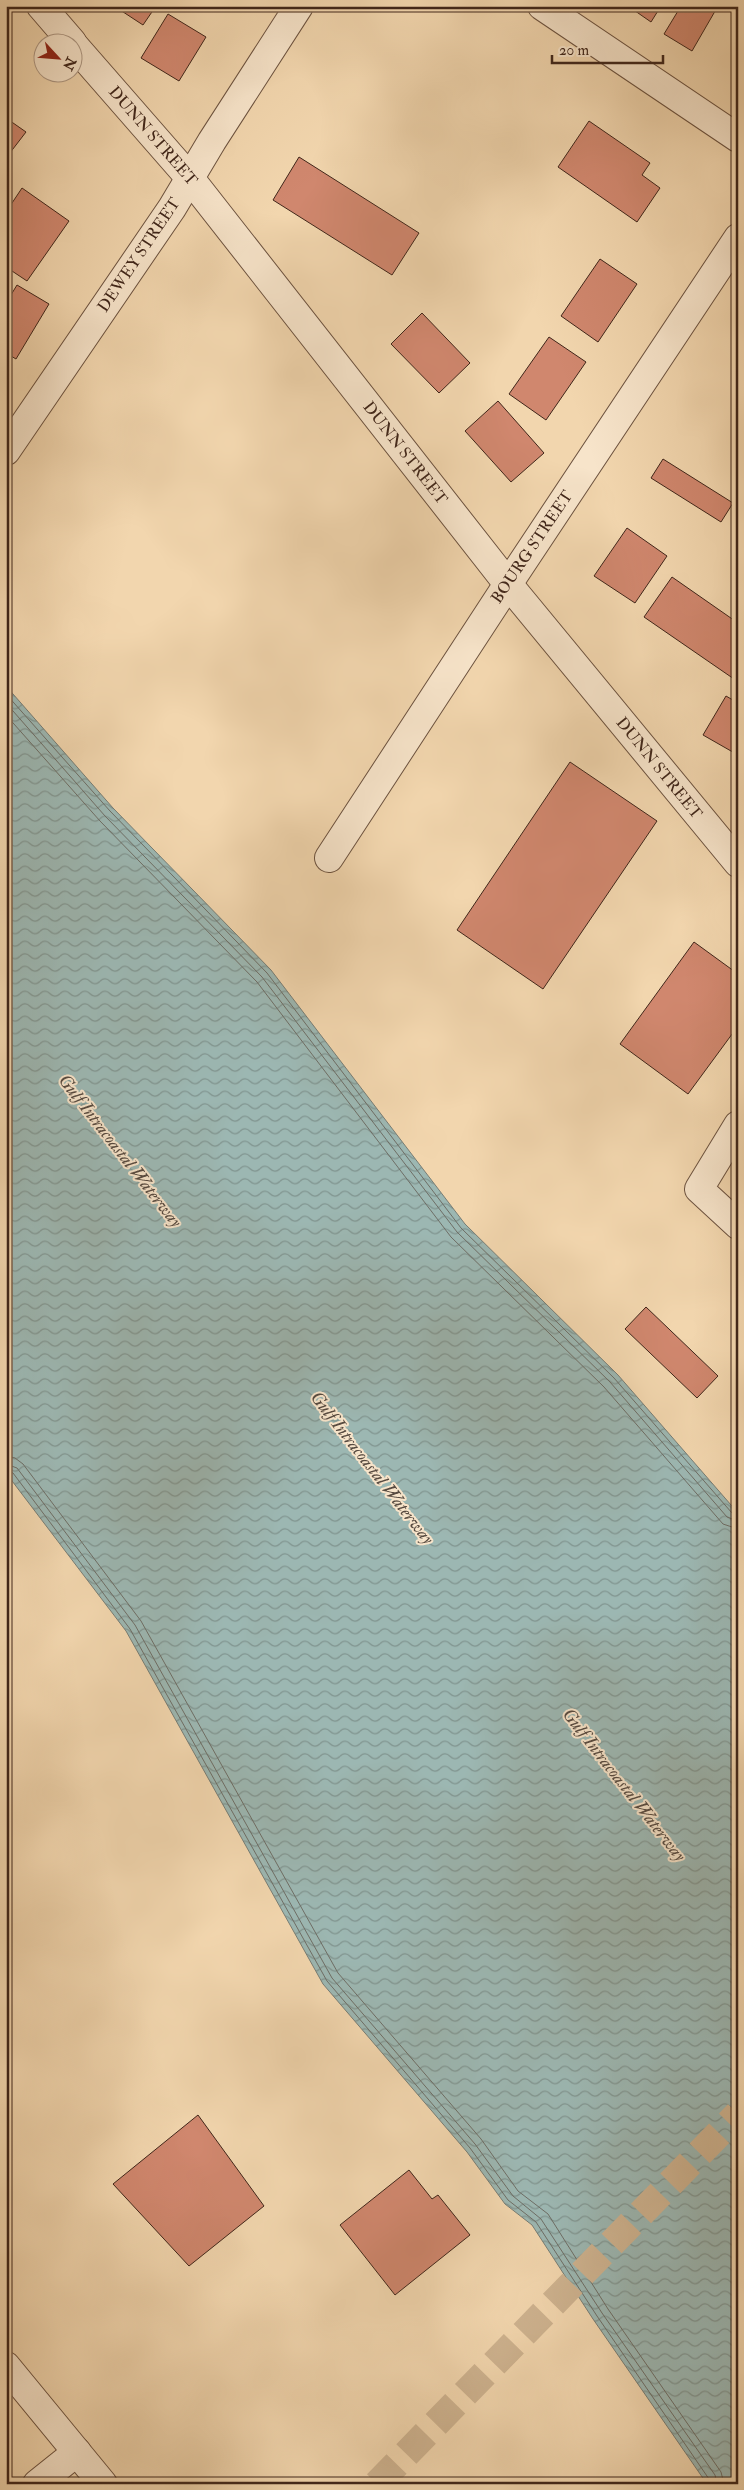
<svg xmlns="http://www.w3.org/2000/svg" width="744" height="2490" viewBox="0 0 744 2490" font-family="'IM FELL Double Pica',serif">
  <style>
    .water { fill: url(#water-waves); stroke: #777d75 }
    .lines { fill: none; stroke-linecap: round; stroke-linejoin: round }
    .shore { stroke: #6e6e66; stroke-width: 1 }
    .building { fill: #d0876e; stroke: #40261a }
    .major-tunnel { stroke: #ceb390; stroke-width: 28; stroke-dasharray: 28 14; stroke-linecap: butt }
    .minor-casing { stroke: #6c523f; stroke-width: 30 }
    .minor { stroke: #f7e4ca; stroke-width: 28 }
    .labels { text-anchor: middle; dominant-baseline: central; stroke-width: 4; stroke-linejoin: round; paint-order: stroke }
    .street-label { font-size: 16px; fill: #40261a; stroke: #f7e4ca }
    .water-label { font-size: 18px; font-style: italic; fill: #574a40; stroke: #f7e4ca }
  </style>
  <defs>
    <pattern id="water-waves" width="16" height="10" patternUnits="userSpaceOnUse" patternTransform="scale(1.25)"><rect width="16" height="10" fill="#9cb7b2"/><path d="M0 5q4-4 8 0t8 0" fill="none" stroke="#819590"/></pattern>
  </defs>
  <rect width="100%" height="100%" fill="#f2d6ae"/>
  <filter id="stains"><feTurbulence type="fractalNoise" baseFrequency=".004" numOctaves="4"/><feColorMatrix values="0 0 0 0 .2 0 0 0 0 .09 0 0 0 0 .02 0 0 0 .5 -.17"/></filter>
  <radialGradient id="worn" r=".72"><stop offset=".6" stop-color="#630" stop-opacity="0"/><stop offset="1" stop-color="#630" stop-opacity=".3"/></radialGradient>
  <polygon class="water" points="6,686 113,808 271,970 465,1224 618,1375 738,1513 738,2484 707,2484 593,2319 532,2225 505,2204 467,2152 323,1984 126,1631 6,1473"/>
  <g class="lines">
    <g class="shore">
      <polyline points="6,694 110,811 267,973 461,1228 614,1378 732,1513 738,1515"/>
      <polyline points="6,703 105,816 262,977 457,1232 610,1382 727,1517 738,1521"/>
      <polyline points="6,715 100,821 257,982 451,1237 604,1387 723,1524 738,1529"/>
      <polyline points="6,1456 15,1458 23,1464 141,1621 338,1973 481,2139 518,2191 548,2214 608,2309 721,2472 724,2484"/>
      <polyline points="6,1464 17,1468 135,1625 332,1978 475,2144 513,2196 541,2219 602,2313 715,2475 717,2484"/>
      <polyline points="6,1470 13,1473 130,1629 327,1981 470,2148 508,2200 536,2222 597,2316 709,2479 710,2484"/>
    </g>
  </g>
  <g class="building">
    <polygon points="114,6 156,6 143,25"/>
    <polygon points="628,6 661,6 651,22"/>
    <polygon points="681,6 718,6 692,51 664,34"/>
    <polygon points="168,14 206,37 179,81 141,58"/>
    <polygon points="6,118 26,132 6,158"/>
    <polygon points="589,121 650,163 642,175 660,188 637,222 558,167"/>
    <polygon points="299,157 419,233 392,275 273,200"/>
    <polygon points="22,188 69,221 27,281 6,267 6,212"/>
    <polygon points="600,259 637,284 598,342 561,316"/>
    <polygon points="17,285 49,304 16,359 6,353 6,303"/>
    <polygon points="422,313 470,363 439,393 391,344"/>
    <polygon points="549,337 586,362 546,420 509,394"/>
    <polygon points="498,401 544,453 511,482 465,431"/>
    <polygon points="663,459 733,503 721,522 651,478"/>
    <polygon points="627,528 667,556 635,603 594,576"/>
    <polygon points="672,577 738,623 738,672 734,679 644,617"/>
    <polygon points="726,696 738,703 738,755 703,735"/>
    <polygon points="570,762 657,821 543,989 457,930"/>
    <polygon points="694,942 738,974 738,1026 688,1094 620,1044"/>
    <polygon points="646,1307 718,1376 697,1398 625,1329"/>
    <polygon points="198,2115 264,2206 189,2266 113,2184"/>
    <polygon points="409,2170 432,2199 438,2195 470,2235 395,2295 340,2225"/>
  </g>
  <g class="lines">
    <polyline class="major-tunnel" points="377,2484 738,2114"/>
    <defs>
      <g id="minor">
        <polyline points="41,6 72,42"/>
        <polyline points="542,6 738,138"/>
        <polyline points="72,43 189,177 508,584 738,863"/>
        <polyline points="6,451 172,208 212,141 299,6"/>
        <polyline points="329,858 508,584 738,238"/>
        <polyline points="738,1125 699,1189 738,1225"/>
        <polyline points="6,2366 103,2484"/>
        <polyline points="37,2484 77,2452"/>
      </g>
    </defs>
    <use href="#minor" class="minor-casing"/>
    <use href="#minor" class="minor"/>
  </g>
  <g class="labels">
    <g class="street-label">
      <text transform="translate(153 136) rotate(49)">DUNN STREET</text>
      <text transform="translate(139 255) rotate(-56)">DEWEY STREET</text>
      <text transform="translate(405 453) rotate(52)">DUNN STREET</text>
      <text transform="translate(532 547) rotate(-56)">BOURG STREET</text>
      <text transform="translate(659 768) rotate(51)">DUNN STREET</text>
    </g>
    <g class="water-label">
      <text transform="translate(120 1151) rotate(52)">Gulf Intracoastal Waterway</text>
      <text transform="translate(372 1468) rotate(52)">Gulf Intracoastal Waterway</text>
      <text transform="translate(624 1785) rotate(52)">Gulf Intracoastal Waterway</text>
    </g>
  </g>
  <rect width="744" height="2490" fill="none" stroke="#f2d6ae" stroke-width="25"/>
  <rect x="8" y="8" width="729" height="2475" fill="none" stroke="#40261a" stroke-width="2.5"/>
  <rect x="12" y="12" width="719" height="2465" fill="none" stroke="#40261a"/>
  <g transform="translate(58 58) rotate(116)"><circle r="24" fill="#f7e4ca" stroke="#ae9884"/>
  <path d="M0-4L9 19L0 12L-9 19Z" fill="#8f2418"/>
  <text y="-8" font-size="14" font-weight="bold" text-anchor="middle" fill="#40261a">N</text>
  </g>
  <path d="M552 55v8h111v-8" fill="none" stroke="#40261a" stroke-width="2.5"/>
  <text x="559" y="55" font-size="15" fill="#40261a" stroke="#f7e4ca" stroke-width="4" paint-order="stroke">20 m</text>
  <rect width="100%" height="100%" filter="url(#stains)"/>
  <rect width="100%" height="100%" fill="url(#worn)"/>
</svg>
